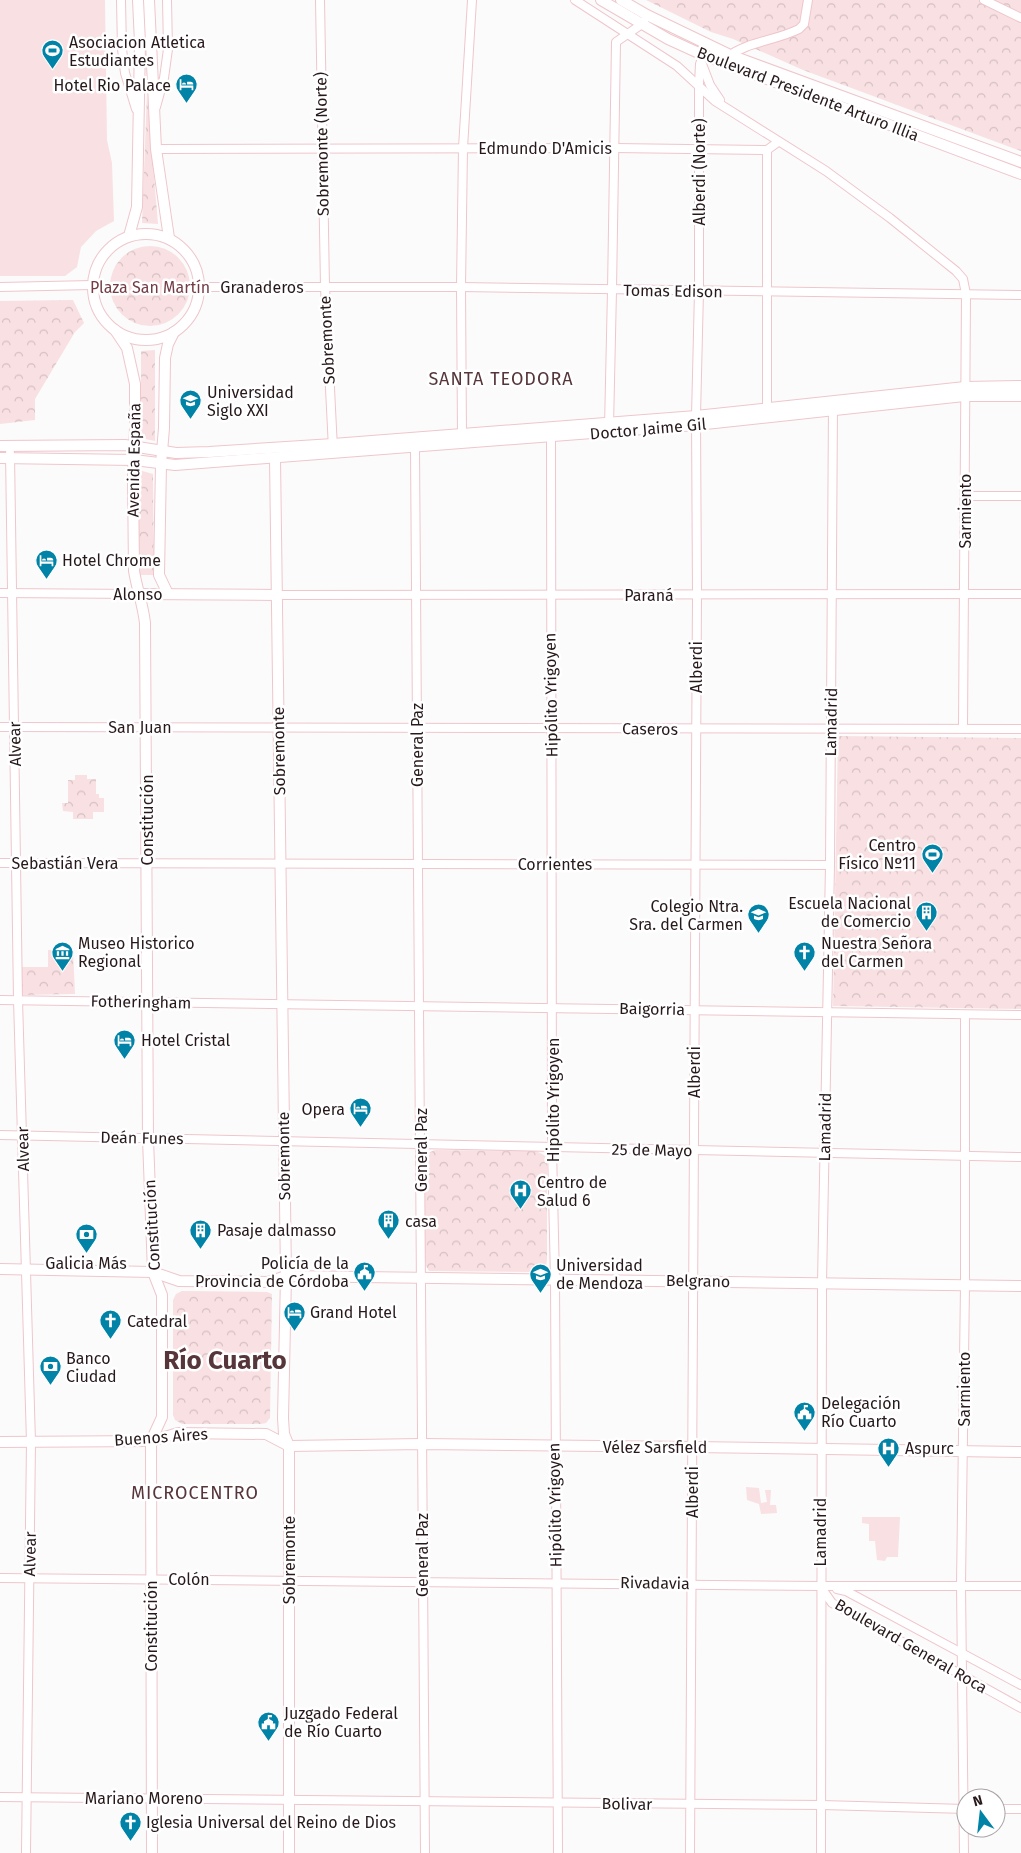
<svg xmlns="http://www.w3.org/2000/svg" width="1021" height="1853" viewBox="0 0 1021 1853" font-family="'Fira Sans',sans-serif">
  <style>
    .grass { fill: #f9e0e3 }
    .park { fill: url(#park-crowns) }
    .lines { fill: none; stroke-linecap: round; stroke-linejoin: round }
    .street-casing { stroke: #efc6cc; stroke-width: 10 }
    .secondary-casing { stroke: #efc6cc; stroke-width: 12 }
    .street { stroke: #fff; stroke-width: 8 }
    .secondary { stroke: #fff; stroke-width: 10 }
    .labels { text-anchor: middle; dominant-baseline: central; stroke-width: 5; stroke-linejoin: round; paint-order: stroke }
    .poi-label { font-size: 16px; fill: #27191b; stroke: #fff; text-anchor: start }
    .street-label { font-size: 16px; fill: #27191b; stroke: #fff }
    .park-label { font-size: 16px; fill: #733c46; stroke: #fff }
    .neighbourhood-label { font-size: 18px; letter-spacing: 1px; fill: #57363b; stroke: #fff }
    .town-label { font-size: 26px; font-weight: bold; fill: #57363b; stroke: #fff }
  </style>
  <defs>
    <pattern id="park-crowns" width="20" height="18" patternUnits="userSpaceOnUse" patternTransform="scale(1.25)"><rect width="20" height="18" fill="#f9e0e3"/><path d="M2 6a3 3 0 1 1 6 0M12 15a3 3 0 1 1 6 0" fill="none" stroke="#d5c0c2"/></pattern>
  </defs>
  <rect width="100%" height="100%" fill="#fbfbfb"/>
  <g class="grass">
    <polygon points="0,0 105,0 107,140 112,163 114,221 96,231 81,247 77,267 65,276 0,276"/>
    <polygon points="746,1487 759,1488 761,1503 767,1502 765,1490 771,1490 770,1505 776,1505 777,1513 761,1514 759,1504 747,1500"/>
    <polygon points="862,1517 900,1517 898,1557 887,1557 885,1561 877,1560 875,1541 869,1541 869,1524 862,1523"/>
  </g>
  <g class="park">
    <polygon points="646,0 1021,0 1021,151 803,70 733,39 711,32"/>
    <polygon points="147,93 158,224 142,223"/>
    <circle cx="150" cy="286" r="40"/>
    <polygon points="73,300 84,323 75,332 35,399 35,420 0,424 0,301"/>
    <polygon points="155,350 155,441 141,438 141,351"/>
    <polygon points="139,470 153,474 154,575 139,575"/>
    <polygon points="838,736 1021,738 1021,1009 833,1006"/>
    <polygon points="75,775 87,775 87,779 96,779 96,794 99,794 99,798 104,798 104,812 93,812 93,819 73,819 73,812 63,811 62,803 68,803 68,780 75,780"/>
    <polygon points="48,950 73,950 75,994 22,995 22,967 48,967"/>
    <polygon points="435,1150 536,1151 546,1156 547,1160 547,1259 546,1266 542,1271 534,1272 429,1271 426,1266 425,1258 424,1163 428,1153"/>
    <polygon points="182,1291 267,1292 272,1294 270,1418 266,1423 261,1424 182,1424 175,1420 173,1415 173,1300 176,1294"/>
  </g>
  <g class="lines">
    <defs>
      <g id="street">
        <polyline points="121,0 122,49 125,73 136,109"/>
        <polyline points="320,0 325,287 333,449"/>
        <polyline points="575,0 677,66 715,101 826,171 890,218 956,271 963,279 966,294 963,728"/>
        <polyline points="984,0 1021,18"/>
        <path d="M 727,57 C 749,41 775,41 799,29 L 804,24 L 808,0"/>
        <polyline points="702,64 710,85 720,100"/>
        <polyline points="156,107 164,78 168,49 167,0"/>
        <polyline points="156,149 614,148 767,150"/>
        <polyline points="0,287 92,285"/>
        <polyline points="200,287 461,287 1021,295"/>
        <polyline points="767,408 767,150 778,142"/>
        <polyline points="609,427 612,290 616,42 642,24 644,21"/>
        <polyline points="551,436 552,1148 555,1280 558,1853"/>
        <polyline points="462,438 461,287 463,148 472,0"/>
        <polyline points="415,447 425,1853"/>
        <polyline points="10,453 18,1000 31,1442 26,1853"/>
        <polyline points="965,496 1021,496"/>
        <polyline points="0,593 140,594"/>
        <polyline points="277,595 1021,594"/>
        <polyline points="0,727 1021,729"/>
        <polyline points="0,863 830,865"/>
        <polyline points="0,1000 1021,1015"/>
        <polyline points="0,1135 1021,1157"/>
        <polyline points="0,1578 820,1586 1021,1586"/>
        <polyline points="820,1586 832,1603 1021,1708"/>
        <polyline points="837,1589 846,1591 1021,1685"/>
        <polyline points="0,1797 822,1805 966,1809"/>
        <polyline points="996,1809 1021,1809"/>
        <polyline points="690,1853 697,595 696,416 699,291 699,84 700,64 703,55"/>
        <polyline points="821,1853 822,1283 830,865 833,405"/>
        <polyline points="964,1853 961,1585 965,1285 965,1015"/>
      </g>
      <g id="secondary">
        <polyline points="149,0 156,149 169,238"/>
        <polyline points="601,0 668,39 703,55 1021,174"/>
        <polyline points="621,0 647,15 730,55 1021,162"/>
        <circle cx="146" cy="287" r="53"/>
        <polyline points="129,236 137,207 140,43 138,0"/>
        <path d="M 115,330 L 127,348 L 135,384 L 135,428 L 133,476 L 134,571 C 137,589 143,605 145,623 L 148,1139 L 153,1272 L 162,1295 L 162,1417 L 151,1441 L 152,1853"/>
        <polyline points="0,446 125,445 176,453 209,452 333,444 696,416 965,387 1021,386"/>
        <polyline points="0,458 134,460 175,465 696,425 964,396 1021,396"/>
        <polyline points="275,458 286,1276 283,1418 284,1434 289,1446 289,1853"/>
        <polyline points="140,594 277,595"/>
        <polyline points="168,594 159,575 161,464 164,428 165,358 168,344 174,332"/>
        <polyline points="0,1269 153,1272 179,1281 268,1282 286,1276 1021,1286"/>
        <polyline points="0,1442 151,1441 178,1433 266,1434 289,1446 422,1444 693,1447 1021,1452"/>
      </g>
    </defs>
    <use href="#street" class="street-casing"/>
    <use href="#secondary" class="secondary-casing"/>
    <use href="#street" class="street"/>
    <use href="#secondary" class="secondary"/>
  </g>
  <defs>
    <symbol id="stadium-pin" viewBox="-11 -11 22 30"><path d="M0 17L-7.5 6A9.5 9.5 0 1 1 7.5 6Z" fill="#0083a6" stroke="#fff"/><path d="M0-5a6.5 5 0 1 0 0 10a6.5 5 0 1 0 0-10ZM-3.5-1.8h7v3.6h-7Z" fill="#fff"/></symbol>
    <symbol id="hotel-pin" viewBox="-11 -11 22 30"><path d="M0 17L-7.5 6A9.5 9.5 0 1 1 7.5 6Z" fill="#0083a6" stroke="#fff"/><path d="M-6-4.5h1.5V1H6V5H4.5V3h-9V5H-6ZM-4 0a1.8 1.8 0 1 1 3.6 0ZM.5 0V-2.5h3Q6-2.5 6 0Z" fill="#fff"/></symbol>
    <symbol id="university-pin" viewBox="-11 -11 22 30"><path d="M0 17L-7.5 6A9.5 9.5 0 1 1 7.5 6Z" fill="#0083a6" stroke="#fff"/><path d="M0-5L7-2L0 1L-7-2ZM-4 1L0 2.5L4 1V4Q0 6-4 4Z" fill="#fff"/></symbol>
    <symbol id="building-pin" viewBox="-11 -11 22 30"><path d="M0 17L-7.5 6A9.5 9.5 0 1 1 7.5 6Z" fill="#0083a6" stroke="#fff"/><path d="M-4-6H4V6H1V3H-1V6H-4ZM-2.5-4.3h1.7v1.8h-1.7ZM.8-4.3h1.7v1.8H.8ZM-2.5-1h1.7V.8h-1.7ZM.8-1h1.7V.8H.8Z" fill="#fff"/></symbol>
    <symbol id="school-pin" viewBox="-11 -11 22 30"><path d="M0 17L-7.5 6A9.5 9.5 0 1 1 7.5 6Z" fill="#0083a6" stroke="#fff"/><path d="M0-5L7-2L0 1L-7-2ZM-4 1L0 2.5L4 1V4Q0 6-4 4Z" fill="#fff"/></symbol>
    <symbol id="museum-pin" viewBox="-11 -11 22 30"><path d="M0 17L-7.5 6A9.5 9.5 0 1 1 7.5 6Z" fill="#0083a6" stroke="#fff"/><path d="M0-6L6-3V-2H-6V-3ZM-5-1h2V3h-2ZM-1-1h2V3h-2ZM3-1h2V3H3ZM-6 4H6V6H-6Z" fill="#fff"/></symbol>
    <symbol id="church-pin" viewBox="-11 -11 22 30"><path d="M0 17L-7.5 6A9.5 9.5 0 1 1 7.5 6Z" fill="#0083a6" stroke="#fff"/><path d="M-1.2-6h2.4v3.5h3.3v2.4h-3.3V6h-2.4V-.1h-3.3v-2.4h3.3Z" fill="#fff"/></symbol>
    <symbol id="hospital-pin" viewBox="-11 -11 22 30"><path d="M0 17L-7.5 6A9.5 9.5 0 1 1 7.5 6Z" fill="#0083a6" stroke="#fff"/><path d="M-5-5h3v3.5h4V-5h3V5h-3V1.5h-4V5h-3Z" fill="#fff"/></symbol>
    <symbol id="bank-pin" viewBox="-11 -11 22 30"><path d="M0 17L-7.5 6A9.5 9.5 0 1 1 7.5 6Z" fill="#0083a6" stroke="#fff"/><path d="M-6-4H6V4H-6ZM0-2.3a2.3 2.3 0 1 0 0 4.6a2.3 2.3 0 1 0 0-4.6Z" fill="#fff"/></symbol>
    <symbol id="civic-pin" viewBox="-11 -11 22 30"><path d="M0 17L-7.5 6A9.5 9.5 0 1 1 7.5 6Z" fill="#0083a6" stroke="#fff"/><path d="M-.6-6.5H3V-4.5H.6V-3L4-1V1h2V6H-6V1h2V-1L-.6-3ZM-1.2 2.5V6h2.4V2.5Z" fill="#fff"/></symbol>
  </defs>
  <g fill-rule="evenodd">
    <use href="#stadium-pin" x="40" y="38" width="25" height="34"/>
    <use href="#hotel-pin" x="174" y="72" width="25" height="34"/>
    <use href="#university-pin" x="178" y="388" width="25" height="34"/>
    <use href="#hotel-pin" x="34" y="548" width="25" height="34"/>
    <use href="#stadium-pin" x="920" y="842" width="25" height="34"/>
    <use href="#building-pin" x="914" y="900" width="25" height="34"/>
    <use href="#school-pin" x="746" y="902" width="25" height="34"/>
    <use href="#museum-pin" x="50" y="940" width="25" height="34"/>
    <use href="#church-pin" x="792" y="940" width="25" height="34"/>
    <use href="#hotel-pin" x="112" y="1028" width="25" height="34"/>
    <use href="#hotel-pin" x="348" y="1096" width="25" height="34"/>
    <use href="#hospital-pin" x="508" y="1178" width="25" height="34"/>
    <use href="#building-pin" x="376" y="1208" width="25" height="34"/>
    <use href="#building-pin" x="188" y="1218" width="25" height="34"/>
    <use href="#bank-pin" x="74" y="1222" width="25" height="34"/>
    <use href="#civic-pin" x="352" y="1260" width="25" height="34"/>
    <use href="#university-pin" x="528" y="1262" width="25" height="34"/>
    <use href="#hotel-pin" x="282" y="1300" width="25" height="34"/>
    <use href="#church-pin" x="98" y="1308" width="25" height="34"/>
    <use href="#bank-pin" x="38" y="1354" width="25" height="34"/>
    <use href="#civic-pin" x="792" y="1400" width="25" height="34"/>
    <use href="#hospital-pin" x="876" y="1436" width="25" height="34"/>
    <use href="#civic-pin" x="256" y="1710" width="25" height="34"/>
    <use href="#church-pin" x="118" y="1810" width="25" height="34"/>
  </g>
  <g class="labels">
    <g class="poi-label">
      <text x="69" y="42">Asociacion Atletica<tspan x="69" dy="18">Estudiantes</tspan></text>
      <text x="171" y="85" text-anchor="end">Hotel Rio Palace</text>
      <text x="207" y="392">Universidad<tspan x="207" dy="18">Siglo XXI</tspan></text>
      <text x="62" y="560">Hotel Chrome</text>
      <text x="916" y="845" text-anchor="end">Centro<tspan x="916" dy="18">Físico Nº11</tspan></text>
      <text x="911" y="903" text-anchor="end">Escuela Nacional<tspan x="911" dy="18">de Comercio</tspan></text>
      <text x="743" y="906" text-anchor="end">Colegio Ntra.<tspan x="743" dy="18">Sra. del Carmen</tspan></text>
      <text x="78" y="943">Museo Historico<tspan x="78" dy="18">Regional</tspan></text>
      <text x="821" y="943">Nuestra Señora<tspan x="821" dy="18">del Carmen</tspan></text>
      <text x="141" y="1040">Hotel Cristal</text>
      <text x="345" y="1109" text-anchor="end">Opera</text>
      <text x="537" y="1182">Centro de<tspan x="537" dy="18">Salud 6</tspan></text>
      <text x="405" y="1221">casa</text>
      <text x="217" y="1230">Pasaje dalmasso</text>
      <text x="86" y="1263" text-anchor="middle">Galicia Más</text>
      <text x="349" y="1263" text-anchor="end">Policía de la<tspan x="349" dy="18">Provincia de Córdoba</tspan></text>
      <text x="556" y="1265">Universidad<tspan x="556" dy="18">de Mendoza</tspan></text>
      <text x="310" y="1312">Grand Hotel</text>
      <text x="127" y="1321">Catedral</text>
      <text x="66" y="1358">Banco<tspan x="66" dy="18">Ciudad</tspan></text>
      <text x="821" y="1403">Delegación<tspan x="821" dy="18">Río Cuarto</tspan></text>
      <text x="905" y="1448">Aspurc</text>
      <text x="284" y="1713">Juzgado Federal<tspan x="284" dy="18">de Río Cuarto</tspan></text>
      <text x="146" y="1822">Iglesia Universal del Reino de Dios</text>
    </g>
    <g class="street-label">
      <text transform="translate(808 94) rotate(21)">Boulevard Presidente Arturo Illia</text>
      <text transform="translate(322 144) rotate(-91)">Sobremonte (Norte)</text>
      <text x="545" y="148">Edmundo D'Amicis</text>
      <text transform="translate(699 172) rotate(-90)">Alberdi (Norte)</text>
      <text x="262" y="287">Granaderos</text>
      <text transform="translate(673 291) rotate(1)">Tomas Edison</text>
      <text transform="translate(327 340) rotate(-93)">Sobremonte</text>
      <text transform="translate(648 429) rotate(-5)">Doctor Jaime Gil</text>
      <text transform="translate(134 460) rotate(-89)">Avenida España</text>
      <text transform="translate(965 511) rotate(-90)">Sarmiento</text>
      <text x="138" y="594">Alonso</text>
      <text x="649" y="595">Paraná</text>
      <text transform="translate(696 667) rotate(-90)">Alberdi</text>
      <text transform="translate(551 695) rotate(-91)">Hipólito Yrigoyen</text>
      <text transform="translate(831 722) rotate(-89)">Lamadrid</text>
      <text x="140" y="727">San Juan</text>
      <text transform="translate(650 729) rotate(1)">Caseros</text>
      <text transform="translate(15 744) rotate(-91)">Alvear</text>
      <text transform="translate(417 745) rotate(-90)">General Paz</text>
      <text transform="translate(279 751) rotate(-91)">Sobremonte</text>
      <text transform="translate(147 820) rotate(-90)">Constitución</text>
      <text x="65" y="863">Sebastián Vera</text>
      <text x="555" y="864">Corrientes</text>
      <text transform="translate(141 1002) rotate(1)">Fotheringham</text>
      <text transform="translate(652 1009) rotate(1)">Baigorria</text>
      <text transform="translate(694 1072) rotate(-90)">Alberdi</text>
      <text transform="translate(553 1100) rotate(-90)">Hipólito Yrigoyen</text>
      <text transform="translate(825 1127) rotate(-89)">Lamadrid</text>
      <text transform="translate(142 1138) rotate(1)">Deán Funes</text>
      <text transform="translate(23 1149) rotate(-91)">Alvear</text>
      <text transform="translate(421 1150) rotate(-90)">General Paz</text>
      <text transform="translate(652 1150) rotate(1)">25 de Mayo</text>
      <text transform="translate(284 1156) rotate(-91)">Sobremonte</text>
      <text transform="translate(152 1225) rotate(-93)">Constitución</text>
      <text transform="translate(698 1281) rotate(1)">Belgrano</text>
      <text transform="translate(964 1389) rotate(-90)">Sarmiento</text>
      <text transform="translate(161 1437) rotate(-4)">Buenos Aires</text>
      <text x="655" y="1447">Vélez Sarsfield</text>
      <text transform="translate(692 1492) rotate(-90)">Alberdi</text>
      <text transform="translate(555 1505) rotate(-91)">Hipólito Yrigoyen</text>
      <text transform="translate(820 1532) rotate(-90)">Lamadrid</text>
      <text transform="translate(30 1554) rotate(-89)">Alvear</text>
      <text transform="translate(422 1555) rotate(-90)">General Paz</text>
      <text transform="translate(289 1560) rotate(-90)">Sobremonte</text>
      <text x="189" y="1579">Colón</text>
      <text transform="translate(655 1583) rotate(1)">Rivadavia</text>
      <text transform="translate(151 1626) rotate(-90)">Constitución</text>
      <text transform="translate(911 1646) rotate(30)">Boulevard General Roca</text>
      <text x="144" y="1798">Mariano Moreno</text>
      <text transform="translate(627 1804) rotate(1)">Bolivar</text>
    </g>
    <g class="park-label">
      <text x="150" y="287">Plaza San Martín</text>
    </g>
    <g class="neighbourhood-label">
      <text x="501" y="379">SANTA TEODORA</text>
      <text x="195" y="1493">MICROCENTRO</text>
    </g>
    <g class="town-label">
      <text x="225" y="1360">Río Cuarto</text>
    </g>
  </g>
  <g transform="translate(981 1813) rotate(345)"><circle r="24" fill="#ffffff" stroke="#a9a3a4"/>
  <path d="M0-4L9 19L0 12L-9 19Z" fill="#0083a6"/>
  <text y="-8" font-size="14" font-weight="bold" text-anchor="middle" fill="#27191b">N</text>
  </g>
</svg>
